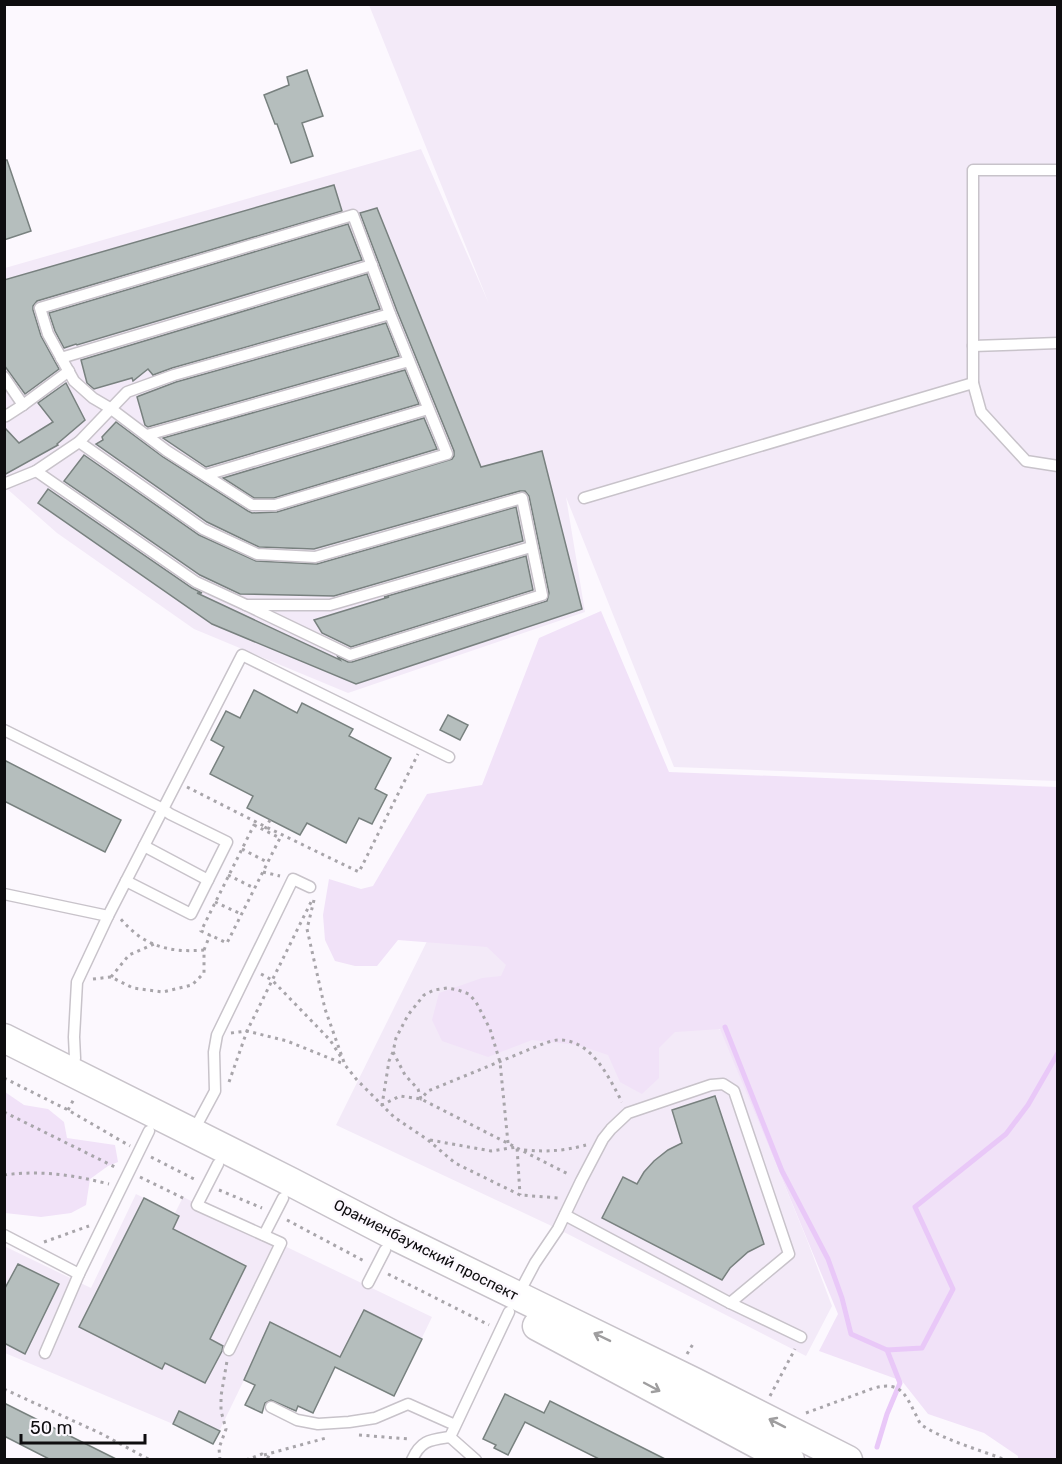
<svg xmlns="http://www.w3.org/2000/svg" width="1062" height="1464" viewBox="0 0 1062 1464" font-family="Rubik,sans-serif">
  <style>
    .built { fill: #f3eaf8 }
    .green { fill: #f1e2f8 }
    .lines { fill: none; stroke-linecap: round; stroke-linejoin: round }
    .stream { stroke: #e9c8f8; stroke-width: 5 }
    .building { fill: #b5bebd; stroke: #78817f; stroke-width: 1.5 }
    .service-casing { stroke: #c8c3ca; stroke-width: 13 }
    .secondary-casing { stroke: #c8c3ca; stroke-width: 31 }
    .path { stroke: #a8a5aa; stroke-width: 3; stroke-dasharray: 3 4.5; stroke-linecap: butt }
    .service { stroke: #fff; stroke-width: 10 }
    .secondary { stroke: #fff; stroke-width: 28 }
    .oneway { stroke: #9f9e9f }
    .labels { text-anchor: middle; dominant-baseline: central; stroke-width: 5; stroke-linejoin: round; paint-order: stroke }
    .street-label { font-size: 15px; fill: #0e0d0f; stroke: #fcf8fe }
  </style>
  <rect width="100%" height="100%" fill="#fcf8fe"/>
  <g class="built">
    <polygon points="369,5 1057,5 1057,781 674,767 566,497 585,612 348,693 194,629 57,533 5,487 5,268 421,149 489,304"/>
    <polygon points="439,917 721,1030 807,1240 832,1306 806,1356 558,1229 336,1125"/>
    <polygon points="136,1194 175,1213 183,1197 432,1317 394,1396 335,1367 313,1413 244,1380 213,1444 173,1424 5,1353 4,1246 91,1288"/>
  </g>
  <g class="green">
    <polygon points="601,611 669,772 1057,787 1057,1459 1018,1459 1018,1456 984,1433 928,1414 902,1381 819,1351 838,1314 720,1029 675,1032 659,1048 659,1078 642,1094 620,1082 608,1055 578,1045 532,1040 488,1057 442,1041 432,1020 439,993 482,978 501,976 506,965 487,947 398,940 377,966 355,966 335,961 325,940 323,915 329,879 361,889 373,886 427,794 482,785 539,638"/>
    <polygon points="5,1092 24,1105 48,1109 64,1122 67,1138 115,1145 118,1162 108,1166 90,1179 86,1205 71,1213 41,1217 5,1213"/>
  </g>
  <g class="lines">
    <g class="stream">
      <polyline points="725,1027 782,1171 828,1259 842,1298 851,1334 887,1350 922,1348 953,1289 915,1207 1006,1134 1028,1105 1058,1053"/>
      <polyline points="877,1447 887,1414 900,1383 887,1350"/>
    </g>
  </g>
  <g class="building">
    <polygon points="307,70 323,116 302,123 313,156 291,163 277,124 275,124 264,95 289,85 287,77"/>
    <polygon points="4,160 7,160 31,231 4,240"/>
    <polygon points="334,185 342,211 37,301 33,306 33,310 41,336 59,369 25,394 4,365 4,280"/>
    <polygon points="377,208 481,467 542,451 582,609 356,684 212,624 38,503 48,489 192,588 202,593 197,593 340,660 338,657 348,662 352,662 547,601 549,593 529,496 525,491 520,491 314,549 259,547 207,522 96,444 103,440 102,437 116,422 163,457 248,511 252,513 277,512 452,459 454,456 454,451 397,311 360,213"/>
    <polygon points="348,224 362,260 77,345 76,344 64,348 55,331 49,313"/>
    <polygon points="367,274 380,309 172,368 153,375 148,369 133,381 132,378 94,389 87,383 81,360"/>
    <polygon points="386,323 399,356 148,427 145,425 137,397 139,396 176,382"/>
    <polygon points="405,370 419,404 206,467 163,438"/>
    <polygon points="66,383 85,420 57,444 58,445 4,475 4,427 19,443 53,422 38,403"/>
    <polygon points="424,418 437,449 274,498 254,498 223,478"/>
    <polygon points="84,455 199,535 256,561 317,564 516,507 523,541 334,596 240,594 200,575 64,481"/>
    <polygon points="526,556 533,590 351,647 322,633 314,620 389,597 384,597"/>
    <polygon points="254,690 297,713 302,703 353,729 349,736 391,758 375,789 387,795 372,824 359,818 346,843 307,823 300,835 247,808 253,796 210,774 224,747 211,740 226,711 240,718"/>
    <polygon points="448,715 468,725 460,740 440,730"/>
    <polygon points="4,760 121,820 105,852 4,801"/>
    <polygon points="715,1096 764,1244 748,1252 730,1268 722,1280 602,1218 623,1177 637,1184 644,1172 654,1161 668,1150 682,1143 672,1110"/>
    <polygon points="144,1198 179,1216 173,1229 246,1266 210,1339 223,1346 222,1351 205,1383 165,1363 162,1369 79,1327"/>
    <polygon points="18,1264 59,1284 25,1354 4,1343 4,1290"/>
    <polygon points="364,1310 422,1339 394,1396 335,1367 313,1413 298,1406 296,1411 271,1400 265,1403 262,1413 245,1405 255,1385 244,1380 270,1322 340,1357"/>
    <polygon points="505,1394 544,1413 550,1401 667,1460 601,1460 525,1422 508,1455 494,1448 496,1445 483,1439"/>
    <polygon points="4,1403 118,1460 51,1460 4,1436"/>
    <polygon points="179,1411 220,1431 213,1444 173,1424"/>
  </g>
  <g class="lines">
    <defs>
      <g id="service">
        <polyline points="1058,170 973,170 973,383 981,412 1026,461 1058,466"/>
        <polygon points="353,215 390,314 447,454 275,505 252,505 167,451 110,408 93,398 74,381 48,334 40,308"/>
        <polyline points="973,346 1058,343"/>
        <polyline points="61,358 372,265"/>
        <polyline points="4,377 23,405"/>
        <polyline points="4,414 6,416 23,405 69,371"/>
        <polyline points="147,435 409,361"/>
        <polyline points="79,442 203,529 257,554 315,557 522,498 542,595 350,655 246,605"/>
        <polyline points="36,471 196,582 246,605 330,605 531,547"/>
        <polyline points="206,475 428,409"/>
        <polyline points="4,484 36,471 79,442 127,392 174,375 390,314"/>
        <polyline points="584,498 973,383"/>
        <polyline points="4,730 163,809 108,916 4,894"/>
        <polyline points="144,846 208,880"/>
        <polyline points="126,881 191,914 227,842 170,814 163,809 242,655 449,757"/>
        <polyline points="71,1071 75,1058 74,1037 77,982 108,916"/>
        <polyline points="193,1132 215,1091 214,1052 217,1035 293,879 310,887"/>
        <polyline points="218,1164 197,1205 281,1243 229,1350"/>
        <polyline points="565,1215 730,1303 801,1337"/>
        <polyline points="4,1235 79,1274"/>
        <polyline points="264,1235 283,1198"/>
        <polyline points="368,1283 385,1250"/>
        <polyline points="518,1295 535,1263 558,1229 581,1181 603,1139 611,1129 628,1113 711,1085 723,1084 734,1091 789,1254 730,1303"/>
        <polyline points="45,1353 79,1274 149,1131"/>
        <polyline points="271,1407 297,1420 318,1424 349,1422 375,1418 408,1404 455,1425"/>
        <path d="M 412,1460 C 421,1440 430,1440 450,1437"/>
        <polyline points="476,1460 450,1437 509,1312"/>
      </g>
      <g id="secondary">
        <polyline points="4,1038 291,1182 393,1235 694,1382 848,1460"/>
        <polyline points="537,1326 763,1447 790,1460"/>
      </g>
    </defs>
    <use href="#service" class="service-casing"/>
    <use href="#secondary" class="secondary-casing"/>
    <g class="path">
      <polyline points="187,787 266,827 359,872 418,754"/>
      <polygon points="254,825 280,838 227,943 201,931"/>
      <polyline points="265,829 270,820"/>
      <polyline points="242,849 267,862"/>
      <polyline points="263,872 280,876"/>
      <polyline points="228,875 254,888"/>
      <polyline points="314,900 307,929 325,1009 345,1065 357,1080 382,1105 400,1096 421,1099 570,1175"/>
      <polyline points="215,902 241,914"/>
      <polyline points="204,950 210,935"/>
      <polyline points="261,974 272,980 330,1040 341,1057"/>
      <polyline points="111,977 129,955 154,944"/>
      <path d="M 93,979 L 111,977 L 133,988 L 163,992 L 192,985 L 204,973 L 204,950 C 169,953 143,946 120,918"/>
      <polyline points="231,1033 247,1031 287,1041 344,1064"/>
      <path d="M 393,1052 L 405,1075 L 418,1089 L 421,1099 L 428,1091 L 545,1043 C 549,1042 554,1040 558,1040 C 592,1039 609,1078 622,1102"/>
      <polyline points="4,1078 68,1110 130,1146"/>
      <polyline points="229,1082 247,1031 312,900"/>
      <polyline points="68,1110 75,1097"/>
      <polyline points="4,1112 117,1168"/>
      <polyline points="430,1140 491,1151 517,1147 520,1195"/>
      <polyline points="508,1143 500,1062 490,1029 476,1002 469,994 458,990 447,988 434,990 424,995 408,1015 396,1038 393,1052 389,1061 382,1105 394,1117 428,1140 455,1163 520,1195 559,1198"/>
      <path d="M 524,1150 C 548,1152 563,1151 586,1145"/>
      <polyline points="151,1157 196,1180"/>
      <path d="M 4,1175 C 42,1170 73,1175 109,1184"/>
      <polyline points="140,1177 185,1199"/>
      <polyline points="219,1190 262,1208"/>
      <polyline points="287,1220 366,1262"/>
      <polyline points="44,1242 89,1226"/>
      <polyline points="388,1274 489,1325"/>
      <polyline points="687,1354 693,1344"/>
      <polyline points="4,1389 102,1434 150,1460"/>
      <polyline points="770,1396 795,1349"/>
      <path d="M 806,1413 L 874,1388 C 901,1381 905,1394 916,1415 C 918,1419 919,1423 923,1426 C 947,1441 980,1450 1006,1460"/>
      <polyline points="359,1435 409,1439"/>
      <polyline points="264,1455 326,1438"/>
      <polyline points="220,1460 219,1448 226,1429 221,1411 221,1396 227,1361"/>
      <polyline points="246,1460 262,1454 274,1460"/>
    </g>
    <use href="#service" class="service"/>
    <use href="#secondary" class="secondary"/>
  </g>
  <defs><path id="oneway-shaft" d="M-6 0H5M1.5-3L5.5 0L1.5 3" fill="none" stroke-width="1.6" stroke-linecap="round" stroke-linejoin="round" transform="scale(1.5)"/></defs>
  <g class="oneway">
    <use href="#oneway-shaft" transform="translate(602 1337) rotate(-154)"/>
    <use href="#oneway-shaft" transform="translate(652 1387) rotate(28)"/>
    <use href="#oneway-shaft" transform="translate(777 1423) rotate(-153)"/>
  </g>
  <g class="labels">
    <g class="street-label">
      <text transform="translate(426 1250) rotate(27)">Ораниенбаумский проспект</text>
    </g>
  </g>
  <rect width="1062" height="1464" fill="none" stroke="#0e0d0f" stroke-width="12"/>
  <path d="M21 1434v9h124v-9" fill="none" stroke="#0e0d0f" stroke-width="3"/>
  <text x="30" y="1434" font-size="18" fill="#0e0d0f" stroke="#fcf8fe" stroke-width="4.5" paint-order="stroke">50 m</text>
</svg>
